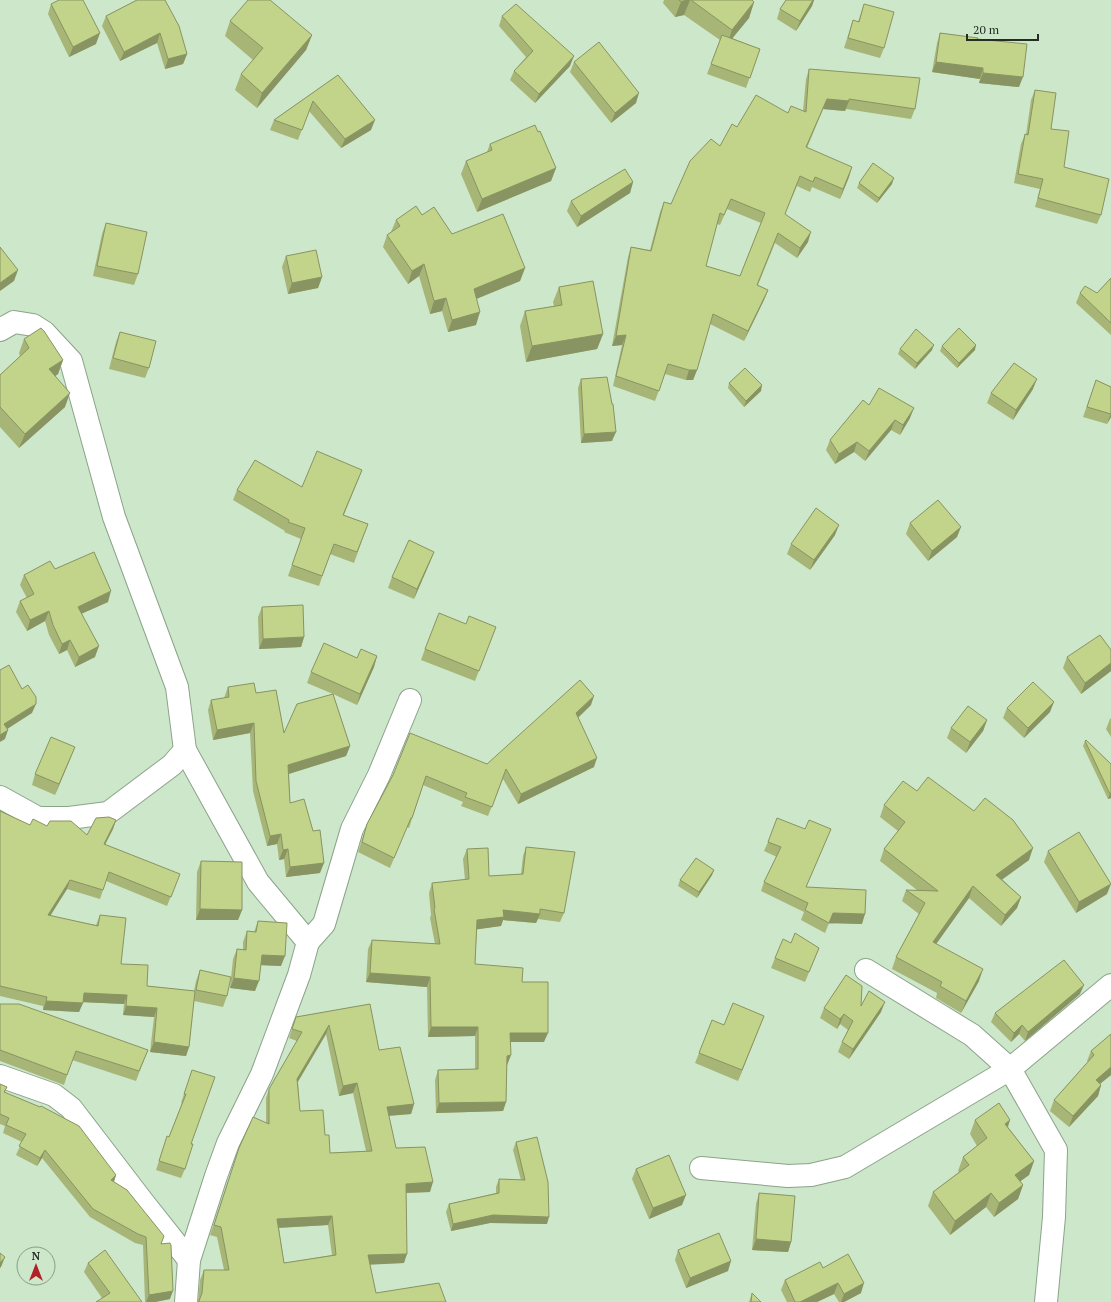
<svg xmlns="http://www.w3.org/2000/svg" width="1111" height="1302" viewBox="0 0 1111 1302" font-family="'PT Serif',serif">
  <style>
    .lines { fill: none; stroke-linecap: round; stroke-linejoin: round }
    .minor-casing { stroke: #8ba389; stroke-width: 24 }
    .minor { stroke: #fff; stroke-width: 22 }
    .wall { fill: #a7b577; fill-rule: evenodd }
    .shaded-wall { fill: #889461 }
    .building { fill: #c2d38a; stroke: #889461; fill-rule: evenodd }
  </style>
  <rect width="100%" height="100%" fill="#cde7cb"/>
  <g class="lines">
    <defs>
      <g id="minor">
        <polyline points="0,330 14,322 33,325 44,332 71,361 114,517 177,687 185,750 258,882 308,942"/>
        <polyline points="0,797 38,818 69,818 108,813 172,765 185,750"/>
        <polyline points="866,970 972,1035 1010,1069 1056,1150 1054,1217 1046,1302"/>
        <polyline points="0,1076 54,1095 71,1108 143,1202 189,1260"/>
        <polyline points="701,1168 788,1176 811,1175 845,1167 1010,1069 1111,985"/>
        <polyline points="186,1302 189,1260 216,1176 228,1143 262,1074 299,975 308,942 324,924 352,829 379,775 410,700"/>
      </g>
    </defs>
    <use href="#minor" class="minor-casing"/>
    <use href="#minor" class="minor"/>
  </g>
  <g class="wall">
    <polygon points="137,0 187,54 183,64 165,69 157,43 120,61 102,26 106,16"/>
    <polygon points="664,0 752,0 754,2 749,18 732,38 760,49 746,88 707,74 720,40 684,15 675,17 663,3"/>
    <polygon points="786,0 814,0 812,6 796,31 777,19 780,9"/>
    <polygon points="51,4 96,44 69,57 48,14"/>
    <polygon points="864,4 884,48 880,58 844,48 853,20 858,22"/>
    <polygon points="502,16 570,66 535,103 510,80 514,71 526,57 499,26"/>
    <polygon points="230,21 312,35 306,50 257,108 235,90 241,74 253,60 225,36"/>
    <polygon points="940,33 977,39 1019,87 979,83 980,79 932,72 937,43"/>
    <polygon points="574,62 636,103 611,123 570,72"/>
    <path d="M 809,69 L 915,109 L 911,119 L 846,109 L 845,111 L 823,109 L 807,148 L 849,177 L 840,199 L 812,187 L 810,192 L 797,186 L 785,214 L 808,242 L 797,258 L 775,243 L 758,285 L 768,290 L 764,300 L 744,341 L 710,324 L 697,370 L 693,380 L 686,380 L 665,374 L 655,401 L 613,386 L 622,345 L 612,346 L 628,257 L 631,247 L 650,250 L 660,212 L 664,202 L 671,204 L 720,146 L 737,127 L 788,113 L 803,111 L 806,79 ZM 727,209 L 761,223 L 740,276 L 706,266 L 717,224 L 720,225 Z"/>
    <polygon points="338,75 371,130 341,148 309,111 298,140 270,130 274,120"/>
    <polygon points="1035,90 1051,129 1064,167 1101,215 1097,224 1035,207 1040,189 1014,183 1021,144 1025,134 1026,135 1031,100"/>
    <polygon points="490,144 556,168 551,181 477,212 461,174 466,161 487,152"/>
    <polygon points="633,182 630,193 577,227 567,211 571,201"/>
    <polygon points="859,183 892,184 877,203 857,188"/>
    <polygon points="422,215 452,234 525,268 520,281 476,299 476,325 448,332 442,311 430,314 419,276 408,284 383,247 387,235 391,232 396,220"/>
    <polygon points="106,223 138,274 134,285 93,276 102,234"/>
    <polygon points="286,256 322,277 318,288 288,294 282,267"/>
    <polygon points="1111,278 1111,335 1076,303 1080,293 1097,293"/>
    <polygon points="559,287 603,334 597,349 526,362 520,326 525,311 554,306 553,302"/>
    <polygon points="120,332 149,368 145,378 109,369 116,342"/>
    <polygon points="24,339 63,360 58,374 55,376 65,407 19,448 0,427 0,375 20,356 19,353"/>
    <polygon points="942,346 975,350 957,368 940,351"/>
    <polygon points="900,349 932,350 915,369 898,354"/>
    <polygon points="581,379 612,441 581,443 578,388"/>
    <polygon points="1096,380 1111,387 1111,417 1107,424 1083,417"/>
    <polygon points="729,383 761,391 744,407 728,388"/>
    <polygon points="1033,389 1013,420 987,403 991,393"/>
    <polygon points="869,405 910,418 900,435 891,430 865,461 854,452 835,464 826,450 830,440"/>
    <polygon points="362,470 344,515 368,524 354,563 330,554 319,586 288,576 301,539 284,532 285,531 233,500 237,490 302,487"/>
    <polygon points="910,523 957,537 928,561 906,534"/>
    <polygon points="835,535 810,570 787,554 791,544"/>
    <polygon points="434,552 430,562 414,599 388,588 392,577"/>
    <polygon points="55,569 108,602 81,614 95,657 75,667 67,650 59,654 49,635 45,621 27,631 16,612 20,601 27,598 20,585 24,575"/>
    <polygon points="262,607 304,637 301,647 259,649 258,617"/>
    <polygon points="466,624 496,627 475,681 421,660 425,649"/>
    <polygon points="1111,650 1111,671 1081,694 1063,668 1067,657"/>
    <polygon points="377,656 374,667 357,705 333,694 350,746 346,756 289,774 290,803 320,873 286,877 284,859 279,860 277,844 267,846 253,791 250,733 213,740 208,710 211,700 224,698 228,687 256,693 284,733 333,694 307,683 311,672 357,658"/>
    <polygon points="591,705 578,718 594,767 518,804 503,779 488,816 461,806 463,802 423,785 409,828 407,827 390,868 358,852 367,824 393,775 487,764"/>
    <polygon points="1007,708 1050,712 1024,738 1003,718"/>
    <polygon points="1111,718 1111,737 1106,729 1110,719"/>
    <polygon points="987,720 983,731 966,753 947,738 951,728"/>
    <polygon points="1085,741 1111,764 1111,798 1108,799 1083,746"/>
    <polygon points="71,757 55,795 32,785 35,774"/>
    <polygon points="917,791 1029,860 1002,879 1021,897 1017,908 1001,926 969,898 936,944 979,981 961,1013 936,998 937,993 892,969 896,957 919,914 902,901 906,890 917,890 880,861 884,849 898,831 880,817 884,805"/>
    <polygon points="0,811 30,825 47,826 87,835 116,820 113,829 105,845 176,884 167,906 106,881 100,899 67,889 50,916 96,925 100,915 121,964 147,986 194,991 196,981 200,970 227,996 223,1007 194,1001 189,1047 186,1056 150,1052 154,1017 123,1015 124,1004 83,1002 79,1012 43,1010 43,1006 0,996"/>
    <polygon points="805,829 831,829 806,887 862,924 829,923 825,933 801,920 804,912 761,891 764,882 777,857 764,851 768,842"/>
    <polygon points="526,847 564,913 560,922 538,919 536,923 503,920 501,926 477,929 475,964 522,982 544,1042 510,1042 511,1055 507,1065 506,1102 503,1111 436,1113 435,1080 438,1070 475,1069 475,1036 428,1037 427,987 366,982 368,949 372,940 435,944 430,918 431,915 429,893 432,883 465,880 463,859 467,849 489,876 521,874 523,856"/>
    <polygon points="1048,851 1107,894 1076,913 1044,862"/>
    <polygon points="201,861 242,910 238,920 196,920 197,872"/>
    <polygon points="714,870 712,875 697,898 678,886 680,880"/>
    <polygon points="258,921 281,966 261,965 255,991 230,988 233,959 237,949 243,950 243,942 247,931 254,932"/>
    <polygon points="791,943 819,948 805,982 771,968 775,958"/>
    <polygon points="1080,994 1025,1041 1019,1034 1011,1042 991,1022 995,1013"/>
    <polygon points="0,1004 148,1050 136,1081 72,1060 64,1085 0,1061"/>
    <path d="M 370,1004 L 379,1050 L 414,1104 L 411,1114 L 389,1116 L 396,1148 L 430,1192 L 406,1193 L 404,1263 L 370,1264 L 376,1293 L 446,1302 L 198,1302 L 200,1280 L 204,1270 L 224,1270 L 217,1237 L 210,1235 L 236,1158 L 266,1122 L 266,1098 L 269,1089 L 297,1041 L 289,1038 L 296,1017 ZM 326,1034 L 339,1096 L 353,1093 L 366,1151 L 330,1153 L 300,1111 L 298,1082 ZM 328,1225 L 332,1255 L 284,1263 L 279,1228 Z"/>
    <polygon points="861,1006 881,1012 849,1059 838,1052 842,1042 848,1030 840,1024 837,1029 820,1018 824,1008"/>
    <polygon points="764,1016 738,1081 695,1063 699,1053 724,1025"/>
    <polygon points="1111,1034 1111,1075 1100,1084 1101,1085 1098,1096 1069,1127 1050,1111 1054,1100 1088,1062 1087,1061 1091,1051"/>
    <polygon points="192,1070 191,1144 185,1169 181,1178 156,1170 167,1136 169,1137 182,1103 181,1103"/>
    <polygon points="0,1084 7,1087 5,1092 116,1175 114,1182 161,1244 170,1299 155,1302 145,1302 143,1245 135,1243 90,1217 42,1158 37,1166 16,1155 22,1142 3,1133 5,1126 0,1124"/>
    <polygon points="975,1120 1010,1120 1008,1127 1034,1161 1029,1175 1020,1181 1023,1185 1018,1199 994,1217 986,1207 950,1235 928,1206 933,1192 959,1172 958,1171 963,1157 977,1146 970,1134"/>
    <polygon points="516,1142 547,1224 490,1223 451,1231 446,1212 449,1204 496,1193 496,1187 499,1179 521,1180 513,1150"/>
    <polygon points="636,1169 682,1205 649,1219 632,1179"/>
    <polygon points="759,1193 791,1242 788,1252 752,1250 756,1204"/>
    <polygon points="678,1250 728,1271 686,1288 675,1260"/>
    <polygon points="88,1263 142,1302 102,1298 84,1272"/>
    <polygon points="823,1268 861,1293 844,1302 839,1302 834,1294 817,1302 787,1302 781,1290 785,1280"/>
    <polygon points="752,1293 761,1302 749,1302"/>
  </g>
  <g class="shaded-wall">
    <polygon points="687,0 690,0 684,15 675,17 681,2"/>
    <polygon points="813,0 814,0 812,6 796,31 800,21"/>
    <polygon points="754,2 749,18 727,45 732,30"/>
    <polygon points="100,33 96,44 69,57 73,47"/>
    <polygon points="160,33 157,43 120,61 124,52"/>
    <polygon points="312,35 306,50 257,108 262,93"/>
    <polygon points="187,54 183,64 165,69 168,59"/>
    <polygon points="574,56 570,66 535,103 539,94"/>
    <polygon points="936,62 983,68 980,79 932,72"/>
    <polygon points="983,73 1023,77 1019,87 979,83"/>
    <polygon points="639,93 636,103 611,123 615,113"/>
    <polygon points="827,99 849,101 845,111 823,109 802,157 806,147"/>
    <polygon points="375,120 371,130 341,148 345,139"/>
    <polygon points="852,167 849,177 840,199 843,189"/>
    <polygon points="556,168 551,181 477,212 482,199"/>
    <polygon points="894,178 892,184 877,203 879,198"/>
    <polygon points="633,182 630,193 577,227 581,216"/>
    <polygon points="811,232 808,242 797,258 800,248"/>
    <polygon points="424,264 419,276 408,284 412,271"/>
    <polygon points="525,268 520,281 469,302 474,289"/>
    <polygon points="18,270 14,281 0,291 0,283"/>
    <polygon points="322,277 318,288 288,294 292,283"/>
    <polygon points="768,290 764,300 744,341 748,331"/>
    <polygon points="446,298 442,311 430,314 434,301"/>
    <polygon points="480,312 476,325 448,332 452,320"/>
    <polygon points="603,334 597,349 526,362 532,346"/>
    <polygon points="626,335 622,345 612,346 616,336"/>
    <polygon points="934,345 932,350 915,369 917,363"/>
    <polygon points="976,345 975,350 957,368 959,363"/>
    <polygon points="63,360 58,374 44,384 49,369"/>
    <polygon points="689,370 697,370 693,380 686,380"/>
    <polygon points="1037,379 1033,389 1013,420 1016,410"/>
    <polygon points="762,385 761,391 744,407 746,401"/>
    <polygon points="70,393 65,407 19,448 25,434"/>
    <polygon points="914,408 910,418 900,435 903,425"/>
    <polygon points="1111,413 1111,417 1107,424"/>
    <polygon points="895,420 891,430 865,461 869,451"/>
    <polygon points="616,432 612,441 581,443 584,434"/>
    <polygon points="857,442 854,452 835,464 839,454"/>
    <polygon points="362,470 358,480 339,525 343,515"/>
    <polygon points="839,525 835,535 810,570 814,560"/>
    <polygon points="961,527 957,537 928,561 932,551"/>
    <polygon points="434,552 430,562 414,599 417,589"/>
    <polygon points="111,591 108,602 74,617 78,607"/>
    <polygon points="49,611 45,621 27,631 30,620"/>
    <polygon points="304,637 301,647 259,649 263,639"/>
    <polygon points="70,640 67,650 59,654 62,644"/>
    <polygon points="99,646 95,657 75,667 79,657"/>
    <polygon points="377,656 374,667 357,705 360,694"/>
    <polygon points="1111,663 1111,671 1081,694 1085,683"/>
    <polygon points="594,696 591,705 572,723 576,713"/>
    <polygon points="1054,702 1050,712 1024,738 1028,728"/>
    <polygon points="36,704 32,713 1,733 4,724"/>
    <polygon points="987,720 983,731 966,753 970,742"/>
    <polygon points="254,723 250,733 213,740 217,730"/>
    <polygon points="8,730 5,739 0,742 0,735"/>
    <polygon points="350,746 346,756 285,775 288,765"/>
    <polygon points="75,747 71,757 55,795 59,784"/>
    <polygon points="597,758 594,767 518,804 521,794"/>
    <polygon points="1111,793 1111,798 1108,799 1110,794"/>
    <polygon points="116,820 113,829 100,854 104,844"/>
    <polygon points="281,834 277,844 267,846 270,836"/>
    <polygon points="1033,848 1029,860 992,887 996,875"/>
    <polygon points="288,849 284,859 279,860 283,850"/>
    <polygon points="324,863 320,873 286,877 290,867"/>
    <polygon points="714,870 712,875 697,898 699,892"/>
    <polygon points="70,880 67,889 45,924 48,915"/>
    <polygon points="1111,884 1107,894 1076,913 1079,902"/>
    <polygon points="973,886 969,898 929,954 933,942"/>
    <polygon points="1021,897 1017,908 1001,926 1005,915"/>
    <polygon points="200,909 242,910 238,920 196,920"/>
    <polygon points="503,910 540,914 536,923 503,920 501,926 473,930 477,920"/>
    <polygon points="833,913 865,914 862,924 829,923 825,933"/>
    <polygon points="262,955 285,956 281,966 258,965"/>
    <polygon points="983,969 979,981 961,1013 966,1001"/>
    <polygon points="370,973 430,977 427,987 366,982"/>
    <polygon points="234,978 259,981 255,991 230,988"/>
    <polygon points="1084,985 1080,994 1025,1041 1028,1032"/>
    <polygon points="84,993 127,995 124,1004 80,1002"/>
    <polygon points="46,1001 83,1003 79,1012 43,1010"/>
    <polygon points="885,1002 881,1012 849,1059 853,1049"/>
    <polygon points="126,1006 157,1008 154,1017 123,1015"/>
    <polygon points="844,1014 840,1024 837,1029 840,1019"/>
    <polygon points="764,1016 738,1081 742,1070"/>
    <polygon points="329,1025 326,1034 294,1088 297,1079"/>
    <polygon points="1022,1025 1019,1034 1011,1042 1014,1033"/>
    <polygon points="431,1027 478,1027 475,1036 428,1037"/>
    <polygon points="510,1033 548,1033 544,1042 507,1042"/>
    <polygon points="154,1042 189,1047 186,1056 150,1052"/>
    <polygon points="511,1055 507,1065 503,1065 507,1056"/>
    <polygon points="1111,1067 1111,1075 1092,1090 1096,1080"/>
    <polygon points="357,1083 353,1093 339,1096 343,1086"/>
    <polygon points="1101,1085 1098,1096 1069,1127 1073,1116"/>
    <polygon points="506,1102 503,1111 436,1113 439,1103"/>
    <polygon points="414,1104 411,1114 384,1116 387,1107"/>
    <polygon points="1010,1120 1005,1134 1005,1124"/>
    <polygon points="45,1150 42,1158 37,1166 40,1158"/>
    <polygon points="1034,1161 1029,1175 1010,1189 1015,1175"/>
    <polygon points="116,1175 113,1184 111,1180"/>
    <polygon points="433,1182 430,1192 402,1193 406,1184"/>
    <polygon points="1023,1185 1018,1199 994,1217 999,1203"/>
    <polygon points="991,1193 986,1207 950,1235 955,1221"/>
    <polygon points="686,1195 682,1205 649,1219 653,1208"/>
    <polygon points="493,1215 549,1217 547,1224 490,1223 451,1231 453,1224"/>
    <polygon points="332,1216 328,1225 274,1228 277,1219"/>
    <polygon points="756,1239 791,1242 788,1252 752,1250"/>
    <polygon points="407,1254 404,1263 364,1265 368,1255"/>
    <polygon points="5,1257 1,1267 0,1268 0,1263"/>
    <polygon points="731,1261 728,1271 686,1288 690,1278"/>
    <polygon points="838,1283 834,1294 817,1302 800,1302"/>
    <polygon points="864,1283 861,1293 844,1302 841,1302 844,1294"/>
    <polygon points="173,1291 170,1299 155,1302 146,1302 149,1295"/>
  </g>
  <g class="building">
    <polygon points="59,0 83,0 100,33 73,47 51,4"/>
    <polygon points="137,0 165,0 179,26 187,54 168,59 160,33 124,52 106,16"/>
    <polygon points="248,0 270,0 312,35 262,93 241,74 263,48 230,21"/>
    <polygon points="679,0 687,0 681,2"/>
    <polygon points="691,0 752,0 754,2 732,30"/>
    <polygon points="786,0 813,0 800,21 780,9"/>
    <polygon points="516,4 574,56 539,94 514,71 533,51 502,16"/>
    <polygon points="864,4 894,12 884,48 848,38 853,20 859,22"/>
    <polygon points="940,33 978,38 977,39 1027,44 1023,77 983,73 983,68 936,62"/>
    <polygon points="722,35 760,49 750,78 711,64"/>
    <polygon points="599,42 639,93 615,113 574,62"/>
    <path d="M 809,69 L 920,78 L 915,109 L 849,99 L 849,101 L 827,99 L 806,147 L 852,167 L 843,189 L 815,177 L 813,182 L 800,176 L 785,214 L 811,232 L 800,248 L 778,233 L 757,285 L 768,290 L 748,331 L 713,314 L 697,370 L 689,370 L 668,364 L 659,391 L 616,376 L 626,335 L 616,336 L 631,247 L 651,251 L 664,202 L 671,204 L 690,161 L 711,139 L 720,146 L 732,124 L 737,127 L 756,95 L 788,113 L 791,106 L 806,112 ZM 731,199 L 765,213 L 740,276 L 706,266 L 720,213 L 724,215 Z"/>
    <polygon points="338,75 375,120 345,139 313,101 302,130 274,120"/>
    <polygon points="1035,90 1056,93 1051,129 1069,131 1064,167 1109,179 1101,215 1038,198 1043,179 1018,174 1025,134 1028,135"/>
    <polygon points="535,125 538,132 540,131 556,168 482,199 466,161 492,150 490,144"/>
    <polygon points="873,163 894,178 879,198 859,183"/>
    <polygon points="625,169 633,182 581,216 571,201"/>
    <polygon points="416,206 422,215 434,207 452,234 503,214 525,268 474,289 480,312 452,320 446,298 434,301 424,264 412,271 387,235 400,226 396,220"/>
    <polygon points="106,223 147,232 138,274 97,266"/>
    <polygon points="0,247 18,270 0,283"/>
    <polygon points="316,250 322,277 292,283 286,256"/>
    <polygon points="1111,278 1111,323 1080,293 1085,286 1097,293"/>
    <polygon points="593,281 603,334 532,346 525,311 562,305 559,287"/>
    <polygon points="41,328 44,331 63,360 49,369 70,393 25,434 0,407 0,375 29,348 24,339"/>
    <polygon points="959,328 976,345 959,363 942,346"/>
    <polygon points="916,329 934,345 917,363 900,349"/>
    <polygon points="120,332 156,341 149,368 113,358"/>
    <polygon points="1014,363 1037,379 1016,410 991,393"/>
    <polygon points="745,368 762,385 746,401 729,383"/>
    <polygon points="607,377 612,404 613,404 616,432 584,434 581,379"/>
    <polygon points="1096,380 1111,387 1111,414 1087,407"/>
    <polygon points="879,388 914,408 903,425 895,420 869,451 857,442 839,454 830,440 863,400 869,405"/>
    <polygon points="317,451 362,470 343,515 368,524 357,552 334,544 322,576 292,565 305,528 288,522 289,520 237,490 255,460 302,487"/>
    <polygon points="938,500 961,527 932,551 910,523"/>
    <polygon points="816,508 839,525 814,560 791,544"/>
    <polygon points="409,540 434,552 417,589 392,577"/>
    <polygon points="94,552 111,591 78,607 99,646 79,657 70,640 62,644 53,625 49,611 30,620 20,601 34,594 24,575 50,561 55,569"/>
    <polygon points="303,605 304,637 263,639 262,607"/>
    <polygon points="439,613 466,624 469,616 496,627 479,671 425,649"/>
    <polygon points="1100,635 1111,650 1111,663 1085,683 1067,657"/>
    <polygon points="324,643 357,658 361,649 377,656 360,694 311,672"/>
    <polygon points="9,665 22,689 28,685 36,697 36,704 4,724 8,730 0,735 0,670"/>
    <polygon points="580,680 594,696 576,713 597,758 521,794 506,769 492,807 465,797 467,793 426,776 412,818 411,818 394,858 362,842 367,824 393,775 410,733 487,764"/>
    <polygon points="1033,682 1054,702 1028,728 1007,708"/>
    <polygon points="254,683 256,693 276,690 284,733 297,704 333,694 350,746 288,765 290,803 304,799 313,831 320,830 324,863 290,867 288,849 283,850 281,834 270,836 256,781 254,723 217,730 211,700 229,697 228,687"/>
    <polygon points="968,706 987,720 970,742 951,728"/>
    <polygon points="51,737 75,747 59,784 35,774"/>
    <polygon points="1086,740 1111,764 1111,793 1110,794 1085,741"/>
    <polygon points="928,777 974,811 985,798 1013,820 1033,848 996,875 1021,897 1005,915 973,886 933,942 983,969 966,1001 940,986 942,982 896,957 925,903 906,890 938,891 884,849 905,822 884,805 903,781 917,791"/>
    <polygon points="0,811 30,825 33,819 47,826 50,821 71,821 87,835 96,818 109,817 116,820 104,844 180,874 171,897 109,872 103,890 70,880 48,915 98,926 100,915 126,918 121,964 148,965 147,986 195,991 189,1047 154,1042 157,1008 126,1006 127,995 84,993 83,1003 46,1001 47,997 0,986"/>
    <polygon points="777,818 805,829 809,820 831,829 806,887 866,890 865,914 833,913 829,923 805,910 808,903 764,882 781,847 768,842"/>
    <polygon points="1079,832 1111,884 1079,902 1048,851"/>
    <polygon points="526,847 575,852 564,913 540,909 540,914 503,910 504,917 477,920 475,964 523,968 522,982 548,982 548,1033 510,1033 511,1055 507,1056 506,1102 439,1103 438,1070 478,1069 478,1027 431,1027 430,977 370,973 372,940 440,944 434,909 435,908 432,883 469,879 467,849 488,848 489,876 523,874"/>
    <polygon points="696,858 714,870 699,892 680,880"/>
    <polygon points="201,861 242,862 242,910 200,909"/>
    <polygon points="258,921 287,923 285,956 262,955 259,981 234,978 237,949 246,950 247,931 256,932"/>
    <polygon points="795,933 819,948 809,972 775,958 783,939 791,943"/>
    <polygon points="1064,960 1084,985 1028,1032 1022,1025 1014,1033 995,1013"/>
    <polygon points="200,970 231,977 227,996 196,990"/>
    <polygon points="846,975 862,986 861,1006 869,991 885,1002 853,1049 842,1042 853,1021 844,1014 840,1019 824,1008"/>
    <polygon points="733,1003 764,1016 742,1070 699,1053 712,1020 724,1025"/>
    <polygon points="0,1004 19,1004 148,1050 139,1071 76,1051 67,1075 0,1050"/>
    <path d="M 370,1004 L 379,1050 L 400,1047 L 414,1104 L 387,1107 L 396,1148 L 425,1147 L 433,1182 L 406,1184 L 407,1254 L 368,1255 L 376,1293 L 439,1283 L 446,1302 L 199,1302 L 199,1301 L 202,1293 L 204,1270 L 229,1270 L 221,1227 L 214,1225 L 239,1148 L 253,1117 L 269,1124 L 269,1089 L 302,1032 L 292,1029 L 296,1017 ZM 329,1025 L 343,1086 L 357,1083 L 372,1151 L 330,1153 L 329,1135 L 325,1135 L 323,1110 L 300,1111 L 297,1079 ZM 332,1216 L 336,1255 L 284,1263 L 277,1219 Z"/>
    <polygon points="1111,1034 1111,1067 1096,1080 1101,1085 1073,1116 1054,1100 1094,1055 1091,1051"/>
    <polygon points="192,1070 215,1077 191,1144 193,1144 185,1169 159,1161 167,1136 169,1137 186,1094 184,1094"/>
    <polygon points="0,1084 7,1087 4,1092 40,1107 41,1106 79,1126 116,1175 111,1180 127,1190 164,1236 161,1244 170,1243 171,1245 173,1291 149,1295 146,1237 138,1234 93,1209 45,1150 40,1158 19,1146 26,1134 6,1125 9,1118 0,1114"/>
    <polygon points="999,1103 1010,1120 1005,1124 1034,1161 1015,1175 1023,1185 999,1203 991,1193 955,1221 933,1192 969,1165 963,1157 987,1138 975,1120"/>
    <polygon points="537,1137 548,1182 549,1217 493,1215 453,1224 449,1204 499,1193 499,1179 525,1180 516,1142"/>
    <polygon points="669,1155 686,1195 653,1208 636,1169"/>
    <polygon points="759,1193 795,1196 791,1242 756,1239"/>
    <polygon points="719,1233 731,1261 690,1278 678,1250"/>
    <polygon points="105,1250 142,1302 96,1302 110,1293 88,1263"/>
    <polygon points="0,1253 5,1257 0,1263"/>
    <polygon points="848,1254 864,1283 844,1294 838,1283 800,1302 795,1302 785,1280 820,1262 823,1268"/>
    <polygon points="752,1293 761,1302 751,1302"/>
  </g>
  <g transform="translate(36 1266)"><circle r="19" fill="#cde7cb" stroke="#899d87"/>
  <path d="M0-3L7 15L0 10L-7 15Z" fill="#b22126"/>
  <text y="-6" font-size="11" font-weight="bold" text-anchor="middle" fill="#232d22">N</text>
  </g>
  <path d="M967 34v6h71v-6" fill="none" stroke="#232d22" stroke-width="2"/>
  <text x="973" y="34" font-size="12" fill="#232d22" stroke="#cde7cb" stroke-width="3" paint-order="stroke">20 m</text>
</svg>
